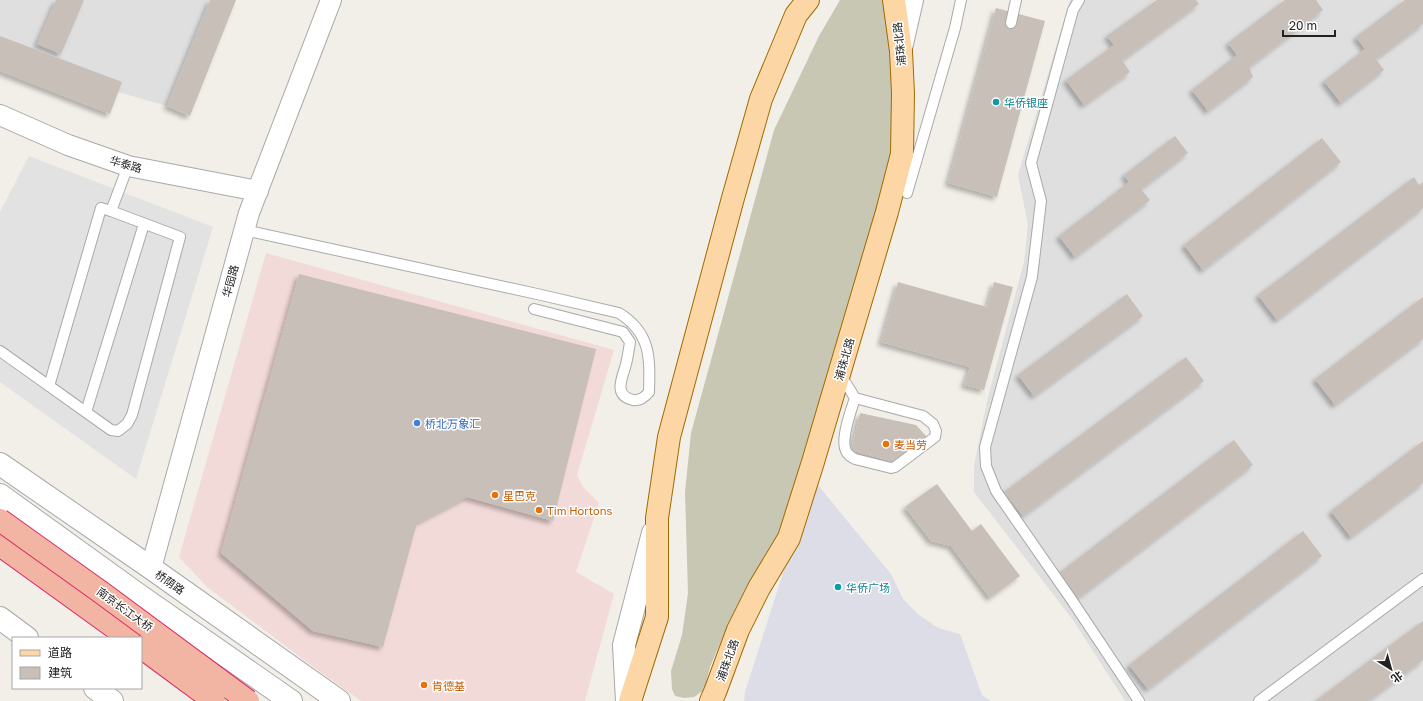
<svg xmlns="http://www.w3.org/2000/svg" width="1423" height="701" viewBox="0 0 1423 701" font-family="'Golos Text','Noto Sans SC',sans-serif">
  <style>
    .residential { fill: #e0dfdf }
    .commercial { fill: #f2dad9 }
    .construction { fill: #c7c7b4 }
    .parking { fill: #e2e2e2 }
    .plaza { fill: #dddde8 }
    .building { fill: #c7bfb8; filter: url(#shadow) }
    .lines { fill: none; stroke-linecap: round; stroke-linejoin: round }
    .service-casing { stroke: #a9a9a9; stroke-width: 12 }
    .minor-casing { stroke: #a9a9a9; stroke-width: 22 }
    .tertiary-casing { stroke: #a9a9a9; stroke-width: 24 }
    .primary-casing { stroke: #a06b00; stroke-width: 24 }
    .trunk-casing { stroke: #dc2a67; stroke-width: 24 }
    .service { stroke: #fff; stroke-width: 10 }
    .minor { stroke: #fff; stroke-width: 20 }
    .tertiary { stroke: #fff; stroke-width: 22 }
    .primary { stroke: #fcd6a4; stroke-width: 22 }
    .trunk { stroke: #f2b4a3; stroke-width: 22 }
    .trunk-bridge-casing { stroke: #dc2a67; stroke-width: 24; stroke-linecap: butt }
    .trunk-bridge { stroke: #f2b4a3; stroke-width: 22 }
    .culture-dot { fill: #0f9aa8; stroke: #fff; stroke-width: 1.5 }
    .shop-dot { fill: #3f7fe0; stroke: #fff; stroke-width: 1.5 }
    .food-dot { fill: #e8710a; stroke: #fff; stroke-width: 1.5 }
    .labels { text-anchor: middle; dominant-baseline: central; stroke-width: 3; stroke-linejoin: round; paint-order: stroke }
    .street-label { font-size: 11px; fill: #222; stroke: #fff }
    .culture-label { font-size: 11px; fill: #0d838f; stroke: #fff; text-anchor: start }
    .shop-label { font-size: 11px; fill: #366cbe; stroke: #fff; text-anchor: start }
    .food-label { font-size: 11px; fill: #c56008; stroke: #fff; text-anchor: start }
  </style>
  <defs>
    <filter id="shadow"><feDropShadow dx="-3.5" dy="3.5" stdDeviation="2" flood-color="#0004"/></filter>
  </defs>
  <rect width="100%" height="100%" fill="#f2efe9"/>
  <g class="residential">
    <polygon points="0,0 210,0 167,106 118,92 0,36"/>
    <polygon points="1070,0 1423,0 1423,701 1125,701 1073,620 974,492 974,466 987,401 1024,262 1028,225 1018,175"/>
  </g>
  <polygon class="commercial" points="266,253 614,350 577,475 583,487 599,503 576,572 614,594 585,701 361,701 316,669 207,587 179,557"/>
  <polygon class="construction" points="840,0 884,0 885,17 893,81 895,138 887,182 786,528 759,569 730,620 710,667 704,690 694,697 684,698 675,696 672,689 671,671 682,635 688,593 685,492 691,433 774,130 819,36"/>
  <polygon class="parking" points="29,156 213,227 136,479 0,382 0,212"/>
  <polygon class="plaza" points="813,479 891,574 903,599 919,615 938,628 960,634 982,695 991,701 744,701 745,692"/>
  <g class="building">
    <polygon points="56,0 84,0 61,54 37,44"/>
    <polygon points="210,0 236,0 190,116 167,106"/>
    <polygon points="1157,0 1196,0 1199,4 1122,60 1130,72 1084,105 1066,80 1114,45 1107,36"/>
    <polygon points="1285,0 1316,0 1323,10 1249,67 1253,77 1208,111 1192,90 1237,55 1228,43"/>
    <polygon points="1405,0 1423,0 1423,24 1376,59 1384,70 1341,103 1324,81 1365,49 1356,37"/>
    <polygon points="996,8 1045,21 997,197 948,183"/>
    <polygon points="0,36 122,82 110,114 0,71"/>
    <polygon points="1175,136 1188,153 1141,189 1150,200 1075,257 1059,236 1129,182 1124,175"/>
    <polygon points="1322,138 1341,162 1203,270 1184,245"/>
    <polygon points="1414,177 1419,185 1423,182 1423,208 1277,320 1258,295"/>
    <polygon points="299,274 596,349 553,521 467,497 417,523 383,647 313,631 221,553"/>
    <polygon points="898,282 987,307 994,282 1013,287 984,390 964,385 970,367 881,342"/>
    <polygon points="1127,294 1143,316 1034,396 1018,375"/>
    <polygon points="1423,297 1423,339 1335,405 1315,379"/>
    <polygon points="1186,357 1204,381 1023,516 1004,492"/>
    <polygon points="860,413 916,425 927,437 894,462 851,450"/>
    <polygon points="1234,440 1253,465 1078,598 1059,573"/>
    <polygon points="1423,441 1423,483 1351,537 1331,511"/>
    <polygon points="937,484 972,531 981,524 1020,576 990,598 951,546 931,541 905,507"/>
    <polygon points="1303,531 1322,556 1148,689 1129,665"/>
    <polygon points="1423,621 1423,660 1368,701 1315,701"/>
  </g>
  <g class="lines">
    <defs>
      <g id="service">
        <polyline points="1079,0 1073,10 1031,163 1041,201 1032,277 985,447 986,466 996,491 1071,599 1139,701"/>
        <polyline points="1011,23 1016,0"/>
        <polyline points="907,193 955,28 961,0"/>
        <path d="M 244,230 L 537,294 L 619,313 C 651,333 650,358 649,392 C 645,397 640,401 633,400 C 612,395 623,377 626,364 C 628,356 629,349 630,342 L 623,332 L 534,309"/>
        <polyline points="0,351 111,430 118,431 127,424 132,415 180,237 111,211 128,166"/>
        <path d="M 840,374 L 855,398 L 923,416 L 933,424 L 936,431 L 935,437 L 895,467 L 891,468 L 855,459 C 851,457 848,455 846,451 C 840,439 851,411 855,398"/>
        <polyline points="49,386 101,208 111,211"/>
        <polyline points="86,412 144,224"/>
        <polyline points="1259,701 1423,579"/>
      </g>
      <g id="minor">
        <polyline points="0,115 68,145 128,166 258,191"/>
        <polyline points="151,568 249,213 331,0"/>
      </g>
      <g id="tertiary">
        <polyline points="901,48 912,0"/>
        <polyline points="0,464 151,568 339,701"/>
        <polyline points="0,495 140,596 291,701"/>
        <polyline points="0,618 27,638"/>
        <polyline points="95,688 112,701"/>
        <polyline points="627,701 624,645 653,533"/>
      </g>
      <g id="primary">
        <polyline points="630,701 657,617 657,518 669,437 733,198 761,99 796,15 808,0"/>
        <polyline points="711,701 715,692 738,630 759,588 789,538 813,462 887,212 902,154 903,93 901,51 894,0"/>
      </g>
      <polyline id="trunk" points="0,545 129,638"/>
    </defs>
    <use href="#service" class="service-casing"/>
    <use href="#minor" class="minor-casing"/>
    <use href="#tertiary" class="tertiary-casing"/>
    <use href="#primary" class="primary-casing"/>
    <use href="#trunk" class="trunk-casing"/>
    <use href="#service" class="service"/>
    <use href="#minor" class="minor"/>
    <use href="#tertiary" class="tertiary"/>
    <use href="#primary" class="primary"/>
    <use href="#trunk" class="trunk"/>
    <defs>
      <g id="trunk-bridge">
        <polyline points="0,520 102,593 248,701"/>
        <polyline points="141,647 214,701"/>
      </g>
    </defs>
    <use href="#trunk-bridge" class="trunk-bridge-casing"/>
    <use href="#trunk-bridge" class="trunk-bridge"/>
  </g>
  <g class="culture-dot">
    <circle cx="996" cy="102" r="4"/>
    <circle cx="838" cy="587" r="4"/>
  </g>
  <circle class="shop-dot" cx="417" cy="423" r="4"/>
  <g class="food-dot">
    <circle cx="886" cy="444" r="4"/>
    <circle cx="495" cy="495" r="4"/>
    <circle cx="539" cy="510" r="4"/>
    <circle cx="424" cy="685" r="4"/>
  </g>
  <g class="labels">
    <g class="street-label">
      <text transform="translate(899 44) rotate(-96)">浦珠北路</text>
      <text transform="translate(126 164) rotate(16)">华泰路</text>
      <text transform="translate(230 281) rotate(-75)">华园路</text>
      <text transform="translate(844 359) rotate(-74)">浦珠北路</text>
      <text transform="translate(170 582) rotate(35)">桥荫路</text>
      <text transform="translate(125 609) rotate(36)">南京长江大桥</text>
      <text transform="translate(727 660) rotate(-70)">浦珠北路</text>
    </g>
    <g class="culture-label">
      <text x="1004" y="102">华侨银座</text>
      <text x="846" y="587">华侨广场</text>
    </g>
    <g class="shop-label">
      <text x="425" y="423">桥北万象汇</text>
    </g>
    <g class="food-label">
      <text x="894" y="444">麦当劳</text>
      <text x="503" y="495">星巴克</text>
      <text x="547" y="510">Tim Hortons</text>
      <text x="432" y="685">肯德基</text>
    </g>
  </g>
  <rect x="12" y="637" width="130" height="52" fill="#ffffff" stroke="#a7a7a7"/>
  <rect x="20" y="650" width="20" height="6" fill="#fcd6a4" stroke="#a7a7a7"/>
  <text x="48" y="657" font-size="12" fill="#222222">道路</text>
  <rect x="20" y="667" width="20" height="12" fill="#c7bfb8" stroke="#a7a7a7"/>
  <text x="48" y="677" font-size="12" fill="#222222">建筑</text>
  <g transform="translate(1391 669) rotate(143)" stroke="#ffffff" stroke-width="3" paint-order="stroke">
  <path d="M0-3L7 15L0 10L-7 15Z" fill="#222222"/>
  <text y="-6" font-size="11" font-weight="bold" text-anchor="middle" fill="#222222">北</text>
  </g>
  <path d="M1283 30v6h52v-6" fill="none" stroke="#222222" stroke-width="2"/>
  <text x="1289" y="30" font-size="12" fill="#222222" stroke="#ffffff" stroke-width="3" paint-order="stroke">20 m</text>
</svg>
